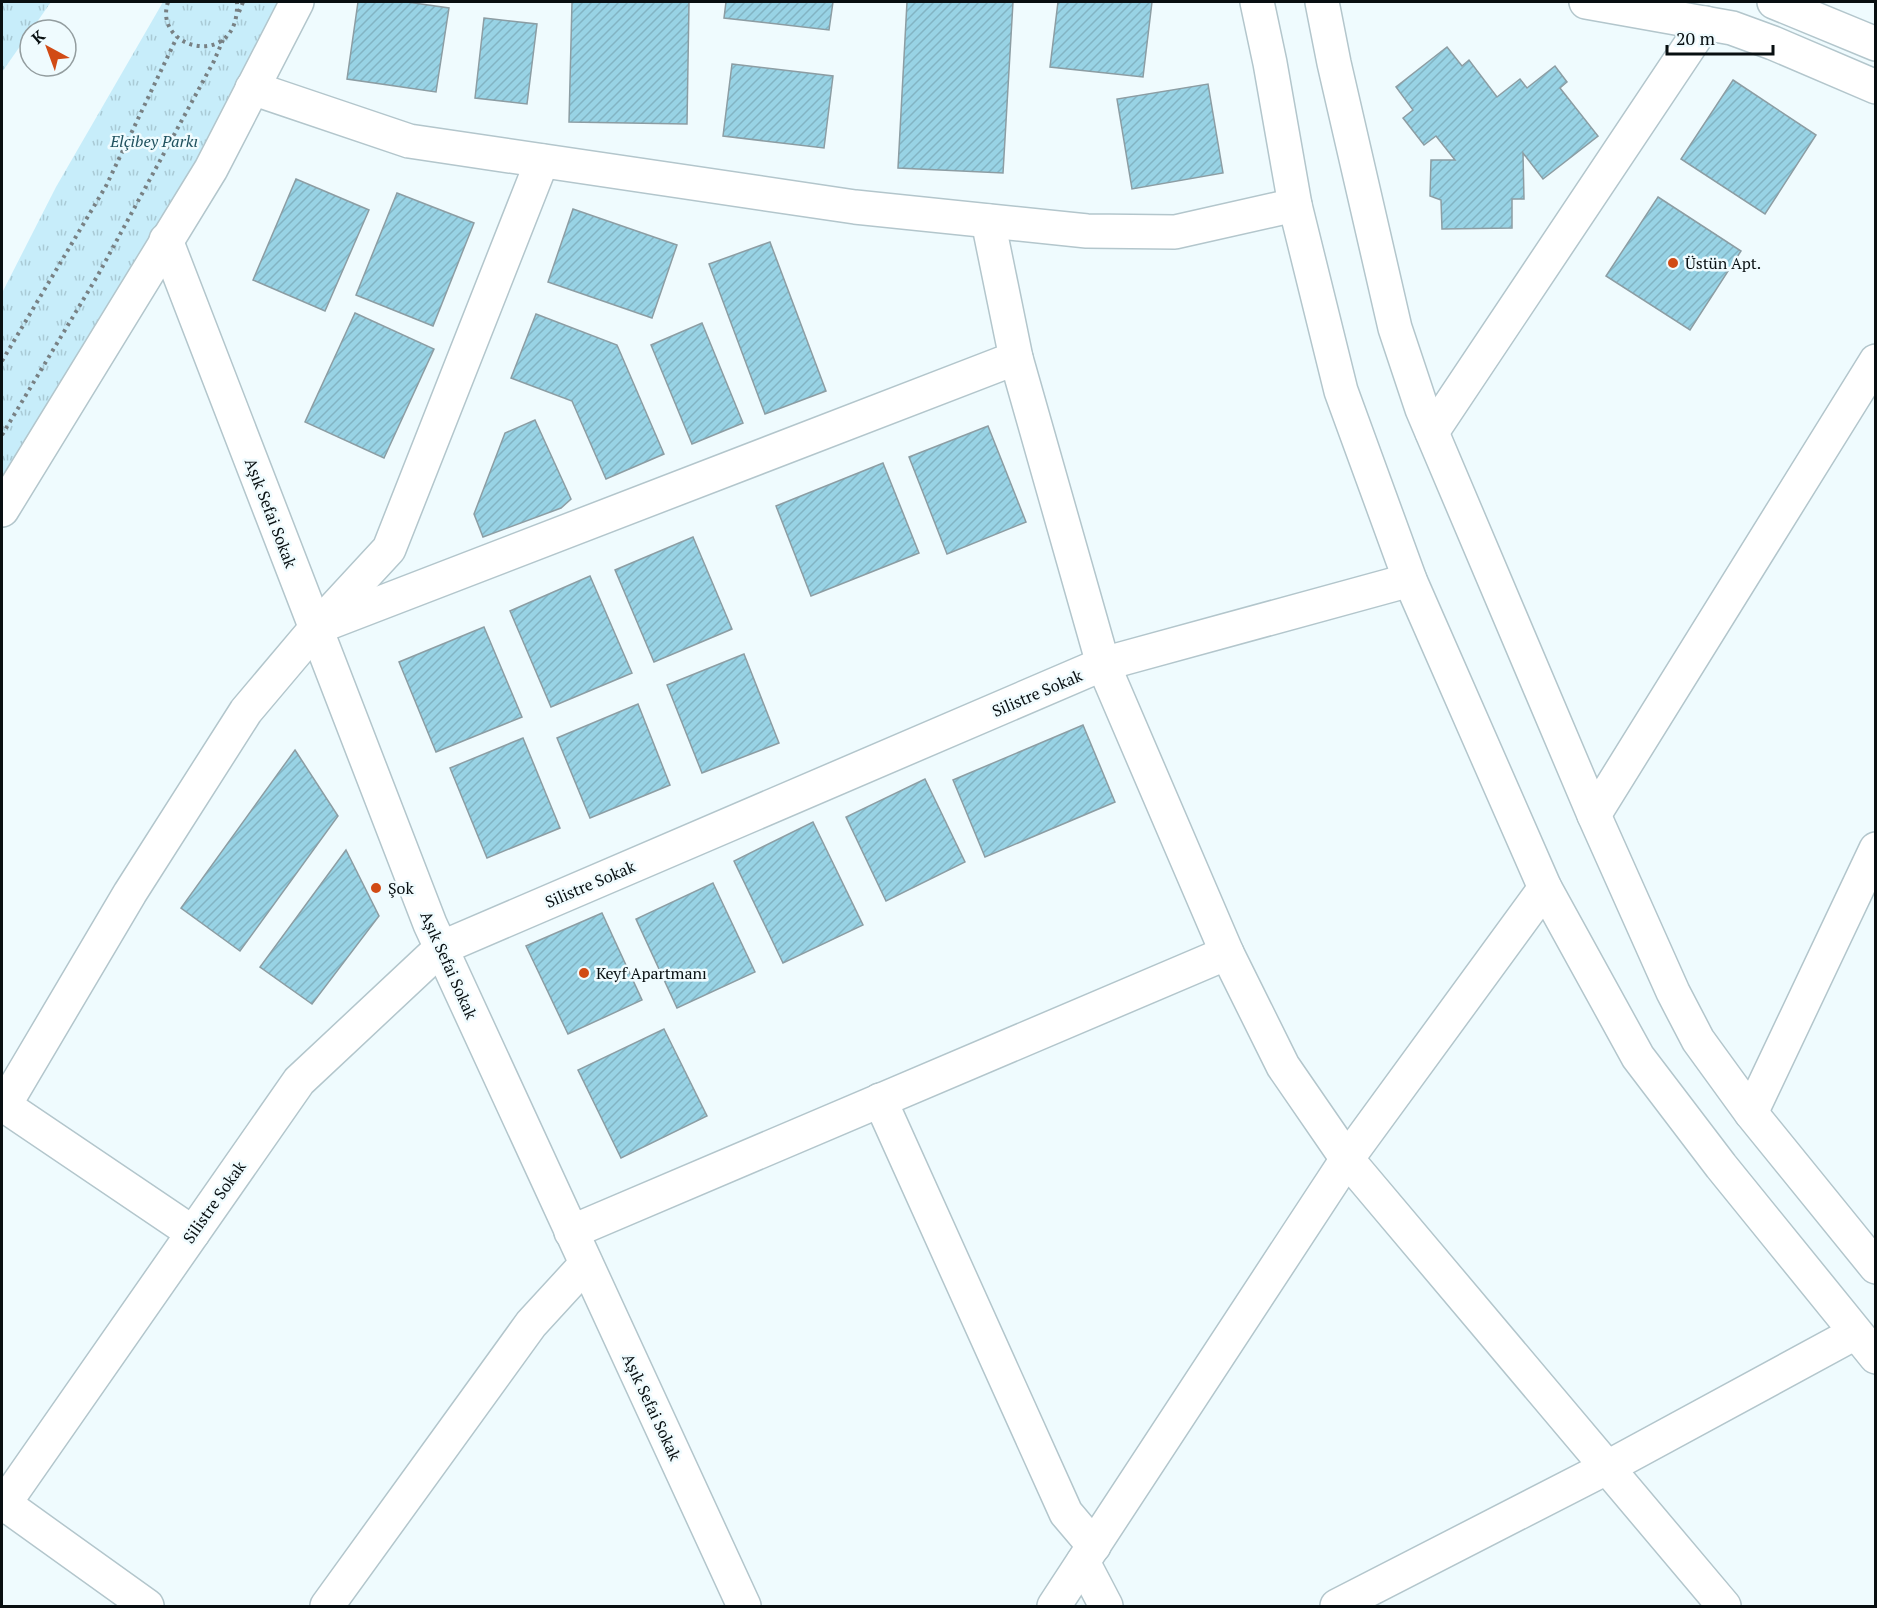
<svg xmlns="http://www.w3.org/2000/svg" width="1877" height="1608" viewBox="0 0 1877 1608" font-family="'PT Serif',serif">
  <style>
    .park { fill: url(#park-tufts) }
    .building { fill: url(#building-hatch); stroke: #8c9da3; stroke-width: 1.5 }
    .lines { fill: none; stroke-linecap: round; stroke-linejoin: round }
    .minor-casing { stroke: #b3c6cc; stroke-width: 36 }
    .tertiary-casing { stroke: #b3c6cc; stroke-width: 36 }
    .path { stroke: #788184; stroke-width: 4; stroke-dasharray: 3 4.5; stroke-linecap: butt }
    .minor { stroke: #fff; stroke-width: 33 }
    .tertiary { stroke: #fff; stroke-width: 33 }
    .poi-dot { fill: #d14b15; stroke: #effbfe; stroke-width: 2 }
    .labels { text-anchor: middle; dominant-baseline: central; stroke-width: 5; stroke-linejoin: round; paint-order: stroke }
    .park-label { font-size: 16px; font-style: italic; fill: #1f515e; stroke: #effbfe }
    .poi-label { font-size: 16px; fill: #080f11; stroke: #effbfe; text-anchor: start }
    .street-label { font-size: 16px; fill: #080f11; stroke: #effbfe }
  </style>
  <defs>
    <pattern id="park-tufts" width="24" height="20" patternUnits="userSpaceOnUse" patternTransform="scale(1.5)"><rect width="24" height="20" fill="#c7edfa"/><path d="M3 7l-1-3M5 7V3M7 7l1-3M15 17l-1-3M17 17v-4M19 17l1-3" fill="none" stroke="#a9cad5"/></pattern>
    <pattern id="building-hatch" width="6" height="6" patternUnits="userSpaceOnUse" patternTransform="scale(1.5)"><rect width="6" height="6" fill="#98d3e5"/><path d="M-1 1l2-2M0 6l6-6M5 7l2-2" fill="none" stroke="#82b4c3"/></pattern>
  </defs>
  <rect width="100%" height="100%" fill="#effbfe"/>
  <g class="park">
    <polygon points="2,2 51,2 2,72"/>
    <polygon points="163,2 297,2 2,510 2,293 56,187"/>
  </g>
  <g class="building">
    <polygon points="358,2 407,2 449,8 436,92 347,79"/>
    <polygon points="572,2 689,2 687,124 569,122"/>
    <polygon points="726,2 833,2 829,30 724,18"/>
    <polygon points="907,2 1013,2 1003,173 898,168"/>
    <polygon points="1058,2 1152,2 1143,77 1050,67"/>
    <polygon points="484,18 537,24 527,104 475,98"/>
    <polygon points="1447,47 1462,66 1469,60 1497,97 1520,79 1527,88 1555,66 1567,82 1560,88 1598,136 1543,179 1523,153 1524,199 1512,199 1512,228 1442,229 1441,200 1430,196 1431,160 1455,160 1436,136 1424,145 1403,118 1413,110 1396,87"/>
    <polygon points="732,64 833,76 824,148 723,136"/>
    <polygon points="1733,80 1816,135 1765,214 1681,159"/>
    <polygon points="1208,84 1223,173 1132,189 1117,99"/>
    <polygon points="296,179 369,210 325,311 253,280"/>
    <polygon points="397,193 474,223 433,326 356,295"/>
    <polygon points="1658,197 1741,251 1690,330 1606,276"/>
    <polygon points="573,209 677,245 652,318 548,282"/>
    <polygon points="770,242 826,391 765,414 709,264"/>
    <polygon points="355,313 434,349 384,458 305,422"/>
    <polygon points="536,314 617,345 664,454 606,479 572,401 511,378"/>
    <polygon points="702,323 743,423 692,444 651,345"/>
    <polygon points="535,420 571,499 561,508 483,537 474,514 505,433"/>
    <polygon points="988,426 1026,522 947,554 909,457"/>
    <polygon points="883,463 919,553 811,596 776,506"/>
    <polygon points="693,537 732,629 654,662 615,570"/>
    <polygon points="590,576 632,673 551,707 510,611"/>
    <polygon points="484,627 522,717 436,752 399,662"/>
    <polygon points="744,654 779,743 702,773 667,685"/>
    <polygon points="638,704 670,785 590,818 557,738"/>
    <polygon points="1083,725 1115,802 985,857 953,780"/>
    <polygon points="523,738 560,828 487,858 450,768"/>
    <polygon points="295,750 338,816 240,951 181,908"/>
    <polygon points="925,779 965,862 886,901 846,817"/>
    <polygon points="813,822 863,925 783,963 734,861"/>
    <polygon points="346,850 379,916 312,1004 260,967"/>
    <polygon points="713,883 755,972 677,1008 636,919"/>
    <polygon points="602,913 642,1000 568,1034 526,946"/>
    <polygon points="664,1029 707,1116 621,1158 578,1070"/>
  </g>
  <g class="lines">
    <defs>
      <g id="minor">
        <polyline points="252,88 409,141 855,207 1087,231 1175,232 1295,205"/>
        <polyline points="988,221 1016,358 1103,664 1227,953 1283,1066 1347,1159 1724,1606"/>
        <polyline points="166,240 430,924 744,1606"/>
        <polyline points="1432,432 1705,23"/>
        <polyline points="2,510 211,169 297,2"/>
        <polyline points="323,625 1016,358"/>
        <polyline points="1594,815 1876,361"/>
        <polyline points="880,1100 1066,1513 1094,1546"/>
        <polyline points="2,1104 193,1233"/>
        <polyline points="4,1106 130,893 246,711 316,628 389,549 542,161"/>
        <polyline points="1751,1113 1876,849"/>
        <polyline points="571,1232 1227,953"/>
        <polyline points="2,1502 147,1606"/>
        <polyline points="2,1507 299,1081 441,948 1103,664 1410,580"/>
        <polyline points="1083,1562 1106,1606"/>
        <polyline points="327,1606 531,1324 586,1264"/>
        <polyline points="1054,1606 1347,1159 1545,888"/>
        <polyline points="1337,1606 1608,1467 1855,1333"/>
      </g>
      <g id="tertiary">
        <polyline points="1257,2 1270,63 1295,205 1341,391 1410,580 1545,888 1638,1057 1721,1166 1876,1357"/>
        <polyline points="1322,2 1334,63 1395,328 1422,409 1594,815 1673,992 1698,1040 1751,1113 1876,1267"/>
        <polyline points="1586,2 1732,28 1773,43 1876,87"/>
        <polyline points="1774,2 1876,44"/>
      </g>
    </defs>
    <use href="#minor" class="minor-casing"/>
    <use href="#tertiary" class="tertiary-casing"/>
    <g class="path">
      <path d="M 168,2 C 152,50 240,71 237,2"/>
      <polyline points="239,12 243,2"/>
      <polyline points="2,361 106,186 177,37"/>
      <polyline points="2,435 98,275 214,61 223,40"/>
    </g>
    <use href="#minor" class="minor"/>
    <use href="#tertiary" class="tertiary"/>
  </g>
  <g class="poi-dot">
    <circle cx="1673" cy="263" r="6"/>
    <circle cx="376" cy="888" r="6"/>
    <circle cx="584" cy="973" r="6"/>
  </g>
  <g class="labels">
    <g class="park-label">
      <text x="154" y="141">Elçibey Parkı</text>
    </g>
    <g class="poi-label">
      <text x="1685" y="263">Üstün Apt.</text>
      <text x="388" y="888">Şok</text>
      <text x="596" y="973">Keyf Apartmanı</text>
    </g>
    <g class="street-label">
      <text transform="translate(271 513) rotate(69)">Aşık Sefai Sokak</text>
      <text transform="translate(1037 693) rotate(-23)">Silistre Sokak</text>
      <text transform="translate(590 884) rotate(-23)">Silistre Sokak</text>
      <text transform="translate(449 965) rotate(66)">Aşık Sefai Sokak</text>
      <text transform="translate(214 1202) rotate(-55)">Silistre Sokak</text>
      <text transform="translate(652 1407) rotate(65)">Aşık Sefai Sokak</text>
    </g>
  </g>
  <rect width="1877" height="1608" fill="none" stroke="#080f11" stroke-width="6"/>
  <g transform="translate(48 48) rotate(319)"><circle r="28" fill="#effbfe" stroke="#939d9f" stroke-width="1.5"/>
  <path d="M0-4.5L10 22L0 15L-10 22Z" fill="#d14b15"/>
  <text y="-9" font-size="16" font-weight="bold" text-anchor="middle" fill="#080f11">K</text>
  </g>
  <path d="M1667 45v9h106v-9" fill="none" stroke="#080f11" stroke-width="3"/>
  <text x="1676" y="45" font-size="18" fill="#080f11" stroke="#effbfe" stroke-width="4.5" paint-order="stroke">20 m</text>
</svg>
